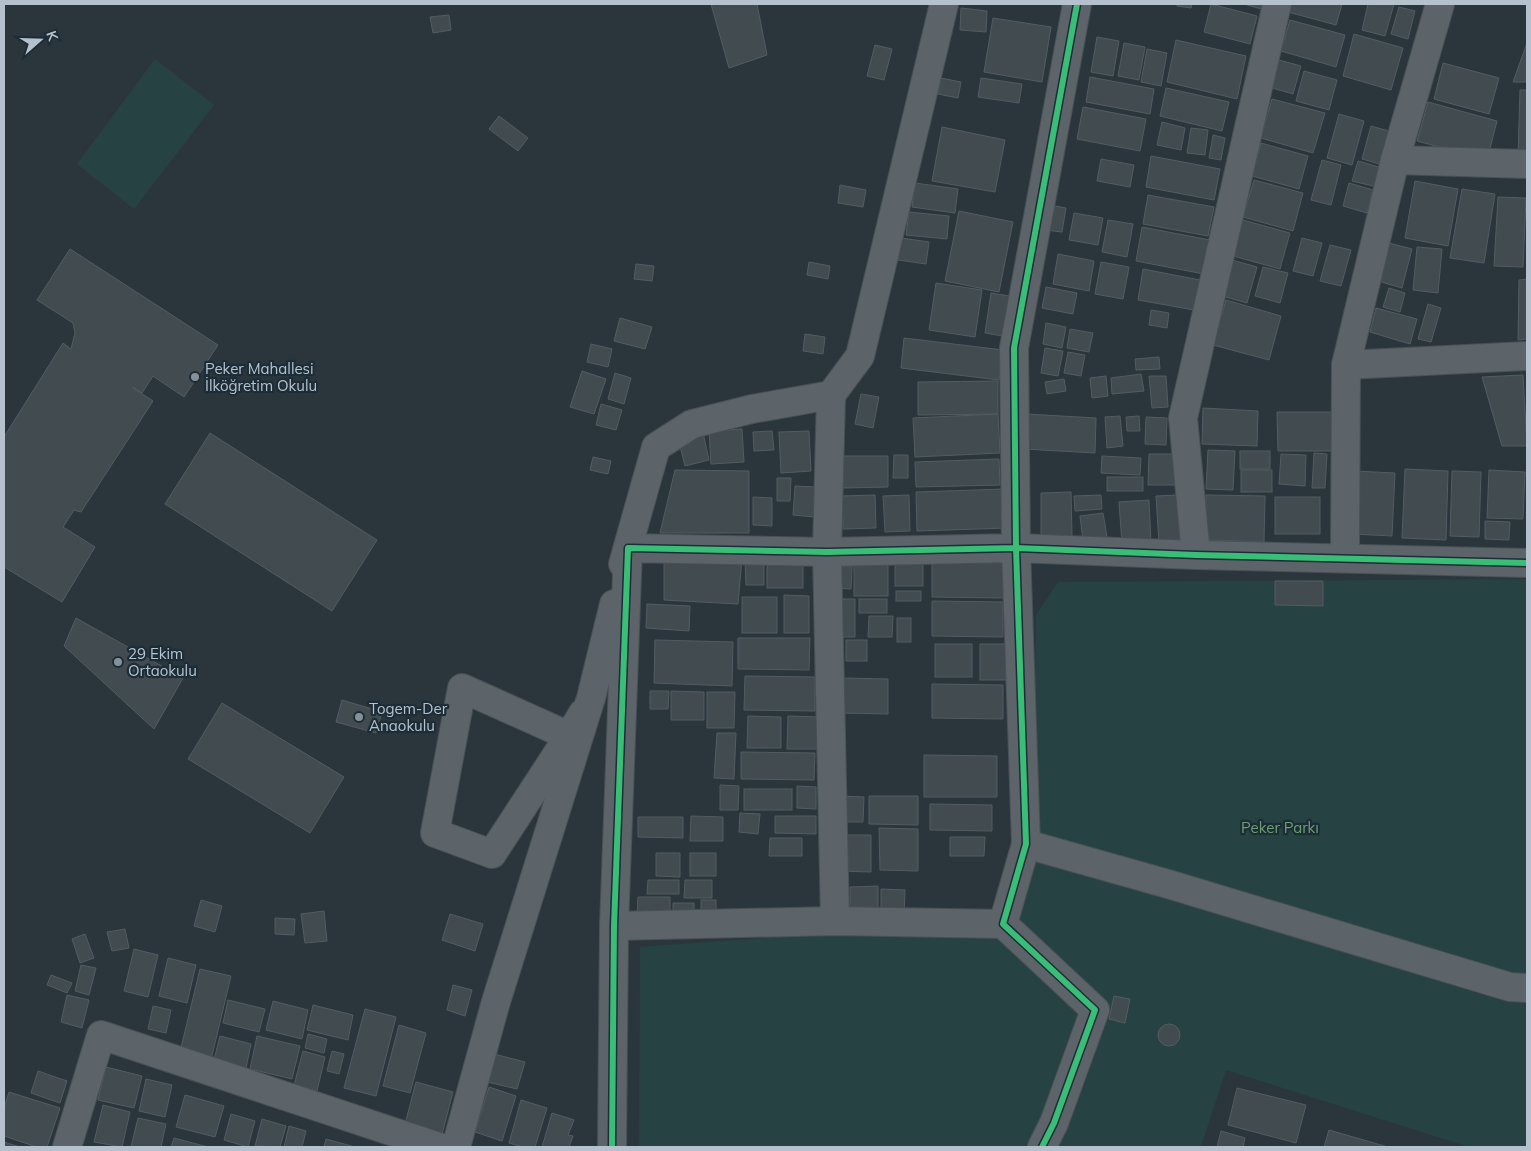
<svg xmlns="http://www.w3.org/2000/svg" width="1531" height="1151" viewBox="0 0 1531 1151" font-family="Mulish,sans-serif">
  <style>
    .green { fill: #274242 }
    .building { fill: #424b50; stroke: #535c63 }
    .lines { fill: none; stroke-linecap: round; stroke-linejoin: round }
    .minor-casing { stroke: #495156; stroke-width: 30 }
    .minor { stroke: #5c6469; stroke-width: 28 }
    .cycleway-casing { stroke: #1d2d38; stroke-width: 9 }
    .cycleway { stroke: #3abd76; stroke-width: 6 }
    .poi-dot { fill: #85919a; stroke: #1d2d38; stroke-width: 2 }
    .labels { text-anchor: middle; dominant-baseline: central; stroke-width: 4.5; stroke-linejoin: round; paint-order: stroke }
    .poi-label { font-size: 15px; fill: #b5c2cd; stroke: #1d2d38; text-anchor: start }
    .park-label { font-size: 15px; fill: #6aa06d; stroke: #1d2d38 }
  </style>
  <rect width="100%" height="100%" fill="#2b363c"/>
  <g class="green">
    <polygon points="155,59 214,105 134,209 77,164"/>
    <polygon points="1527,579 1527,1147 1469,1147 1226,1070 1201,1147 639,1147 640,947 1013,920 1032,855 1036,615 1058,582"/>
  </g>
  <g class="building">
    <polygon points="711,4 757,4 767,55 729,68"/>
    <polygon points="1177,4 1192,4 1191,8 1177,6"/>
    <polygon points="1211,4 1257,16 1250,44 1204,32"/>
    <polygon points="1244,4 1267,4 1265,10"/>
    <polygon points="1290,4 1342,4 1336,25 1288,12"/>
    <polygon points="1368,4 1394,4 1385,36 1362,30"/>
    <polygon points="1399,7 1415,11 1408,39 1391,34"/>
    <polygon points="961,8 987,11 986,32 960,30"/>
    <polygon points="449,15 451,30 433,33 430,17"/>
    <polygon points="993,18 1051,27 1042,82 984,72"/>
    <polygon points="1290,20 1345,35 1336,67 1281,51"/>
    <polygon points="1354,34 1403,48 1391,90 1343,76"/>
    <polygon points="1097,37 1119,41 1113,76 1091,72"/>
    <polygon points="1176,40 1246,56 1237,99 1167,82"/>
    <polygon points="1124,43 1145,47 1139,80 1118,76"/>
    <polygon points="1527,43 1527,82 1513,82"/>
    <polygon points="875,45 892,49 884,80 867,76"/>
    <polygon points="1147,49 1167,53 1161,86 1141,82"/>
    <polygon points="1279,60 1301,66 1293,94 1272,88"/>
    <polygon points="1443,63 1499,78 1489,114 1434,99"/>
    <polygon points="1304,71 1337,80 1329,110 1296,101"/>
    <polygon points="1090,77 1154,89 1150,114 1086,102"/>
    <polygon points="941,78 961,82 958,98 938,94"/>
    <polygon points="981,78 1022,84 1019,103 978,97"/>
    <polygon points="1166,88 1229,102 1222,131 1160,116"/>
    <polygon points="1520,90 1527,90 1527,158 1518,157"/>
    <polygon points="1272,99 1325,113 1313,153 1261,138"/>
    <polygon points="1428,102 1497,121 1487,160 1417,141"/>
    <polygon points="1083,107 1146,119 1140,151 1077,139"/>
    <polygon points="1339,114 1364,121 1352,165 1327,158"/>
    <polygon points="499,116 528,138 518,151 489,129"/>
    <polygon points="1162,122 1185,128 1181,150 1157,145"/>
    <polygon points="1371,126 1396,133 1386,166 1362,159"/>
    <polygon points="942,127 1005,140 995,192 932,181"/>
    <polygon points="1191,128 1208,130 1205,155 1187,153"/>
    <polygon points="1213,135 1225,138 1221,160 1209,158"/>
    <polygon points="1261,143 1308,156 1299,189 1252,176"/>
    <polygon points="1151,156 1220,169 1214,200 1146,187"/>
    <polygon points="1101,159 1134,165 1130,187 1097,181"/>
    <polygon points="1322,160 1341,165 1331,205 1311,200"/>
    <polygon points="1358,161 1382,168 1377,187 1352,181"/>
    <polygon points="1254,180 1303,193 1293,231 1243,217"/>
    <polygon points="1415,181 1458,189 1448,246 1405,238"/>
    <polygon points="915,183 958,189 955,213 912,207"/>
    <polygon points="1349,183 1373,190 1367,213 1343,206"/>
    <polygon points="840,185 866,190 863,207 838,203"/>
    <polygon points="1462,189 1495,194 1484,263 1450,258"/>
    <polygon points="1148,195 1214,207 1208,236 1143,224"/>
    <polygon points="1498,197 1526,198 1523,267 1494,266"/>
    <polygon points="1049,205 1066,208 1062,232 1045,230"/>
    <polygon points="959,211 1013,222 999,292 945,281"/>
    <polygon points="909,212 949,216 947,239 906,235"/>
    <polygon points="1074,213 1103,218 1098,245 1069,240"/>
    <polygon points="1108,220 1133,224 1127,257 1102,252"/>
    <polygon points="1243,220 1290,233 1280,269 1233,256"/>
    <polygon points="1142,227 1210,240 1204,274 1136,261"/>
    <polygon points="901,238 929,242 926,264 898,260"/>
    <polygon points="1302,238 1322,243 1313,276 1293,271"/>
    <polygon points="1389,243 1412,249 1402,288 1378,281"/>
    <polygon points="1330,245 1351,250 1341,286 1320,281"/>
    <polygon points="1417,247 1442,249 1438,293 1413,290"/>
    <polygon points="70,249 218,345 184,397 153,376 142,393 133,387 133,388 153,401 81,512 74,510 63,527 95,547 62,602 4,567 4,437 63,343 71,349 75,333 73,323 37,300"/>
    <polygon points="1058,254 1094,261 1089,291 1053,284"/>
    <polygon points="1232,260 1257,267 1247,303 1222,296"/>
    <polygon points="809,262 830,266 828,279 807,275"/>
    <polygon points="1101,262 1129,267 1123,299 1095,294"/>
    <polygon points="636,264 654,266 652,281 634,279"/>
    <polygon points="1263,267 1288,273 1280,303 1255,296"/>
    <polygon points="1143,269 1200,280 1194,310 1138,300"/>
    <polygon points="1527,279 1527,339 1518,340 1519,280"/>
    <polygon points="936,283 982,290 975,337 929,330"/>
    <polygon points="1046,287 1077,293 1073,314 1042,308"/>
    <polygon points="1389,288 1405,293 1400,312 1383,307"/>
    <polygon points="991,293 1009,296 1003,336 985,333"/>
    <polygon points="1226,300 1281,316 1269,360 1213,345"/>
    <polygon points="1428,304 1441,308 1431,342 1418,339"/>
    <polygon points="1376,308 1417,319 1410,344 1370,332"/>
    <polygon points="1151,310 1169,313 1167,328 1149,325"/>
    <polygon points="620,318 652,327 645,349 614,341"/>
    <polygon points="1046,323 1066,327 1062,348 1043,344"/>
    <polygon points="1070,329 1093,333 1089,352 1067,348"/>
    <polygon points="805,334 825,337 823,354 803,351"/>
    <polygon points="904,338 1003,350 999,380 901,368"/>
    <polygon points="591,344 612,349 608,367 587,362"/>
    <polygon points="1045,348 1063,351 1058,376 1041,373"/>
    <polygon points="1068,352 1085,355 1081,376 1064,373"/>
    <polygon points="1159,357 1160,369 1136,370 1135,359"/>
    <polygon points="582,371 606,379 594,414 570,407"/>
    <polygon points="615,373 631,378 624,404 608,399"/>
    <polygon points="1141,374 1144,391 1112,394 1111,378"/>
    <polygon points="1523,375 1527,446 1502,446 1482,377"/>
    <polygon points="1106,376 1108,396 1092,398 1090,378"/>
    <polygon points="1149,376 1166,376 1168,407 1152,408"/>
    <polygon points="1064,379 1066,391 1047,394 1045,382"/>
    <polygon points="998,381 998,414 918,415 918,382"/>
    <polygon points="861,394 879,397 873,428 855,424"/>
    <polygon points="601,404 622,410 616,430 596,425"/>
    <polygon points="1203,408 1258,411 1257,446 1202,444"/>
    <polygon points="1277,412 1332,412 1333,451 1278,451"/>
    <polygon points="998,414 1000,453 915,457 913,418"/>
    <polygon points="1026,414 1096,418 1095,453 1024,449"/>
    <polygon points="1120,416 1123,446 1107,448 1105,417"/>
    <polygon points="1139,416 1140,431 1127,431 1126,417"/>
    <polygon points="1146,417 1167,418 1166,445 1145,444"/>
    <polygon points="742,429 744,462 711,464 709,431"/>
    <polygon points="772,431 774,450 754,451 753,432"/>
    <polygon points="809,431 811,471 781,473 779,432"/>
    <polygon points="210,433 377,540 332,611 165,504"/>
    <polygon points="703,433 709,460 685,466 678,438"/>
    <polygon points="1208,450 1235,451 1233,490 1206,489"/>
    <rect x="1240" y="451" width="30" height="18"/>
    <polygon points="1314,453 1327,454 1325,488 1312,488"/>
    <polygon points="1149,454 1180,454 1179,485 1148,485"/>
    <polygon points="1281,454 1306,455 1305,486 1279,484"/>
    <polygon points="894,455 908,455 908,478 893,478"/>
    <polygon points="843,456 888,456 888,487 842,488"/>
    <polygon points="1102,456 1141,458 1140,475 1101,473"/>
    <polygon points="593,457 611,461 608,474 590,470"/>
    <polygon points="999,459 1000,485 916,487 915,462"/>
    <polygon points="1405,469 1448,471 1446,540 1402,538"/>
    <polygon points="675,470 749,471 749,533 660,533"/>
    <rect x="1241" y="470" width="31" height="22"/>
    <polygon points="1489,470 1525,472 1523,519 1487,518"/>
    <polygon points="1354,471 1395,473 1392,536 1352,534"/>
    <polygon points="1452,471 1481,472 1479,537 1450,536"/>
    <rect x="1107" y="477" width="36" height="14"/>
    <polygon points="777,478 791,478 790,501 777,501"/>
    <polygon points="795,486 816,487 814,517 793,515"/>
    <polygon points="1005,489 1007,528 917,531 916,492"/>
    <polygon points="1071,492 1072,536 1041,537 1041,493"/>
    <polygon points="875,495 876,528 843,529 842,496"/>
    <polygon points="909,495 910,531 885,532 883,496"/>
    <polygon points="1101,495 1102,509 1075,511 1074,496"/>
    <polygon points="1178,495 1180,542 1159,543 1156,496"/>
    <polygon points="1206,495 1265,496 1264,542 1205,540"/>
    <polygon points="753,497 772,498 772,526 753,525"/>
    <rect x="1275" y="497" width="45" height="37"/>
    <polygon points="1149,500 1151,543 1122,544 1119,502"/>
    <polygon points="1103,513 1107,537 1083,541 1080,516"/>
    <polygon points="1485,521 1510,522 1509,540 1485,539"/>
    <polygon points="664,554 742,558 738,604 664,600"/>
    <polygon points="745,560 764,560 764,585 746,585"/>
    <rect x="767" y="562" width="36" height="26"/>
    <polygon points="932,562 1005,562 1005,598 932,597"/>
    <rect x="895" y="563" width="28" height="23"/>
    <rect x="854" y="565" width="34" height="31"/>
    <polygon points="834,566 852,566 851,589 834,588"/>
    <polygon points="1275,581 1323,581 1323,606 1275,605"/>
    <rect x="896" y="591" width="25" height="10"/>
    <polygon points="784,595 809,596 809,633 784,633"/>
    <rect x="742" y="597" width="35" height="36"/>
    <polygon points="836,599 855,599 855,637 835,637"/>
    <rect x="859" y="599" width="28" height="14"/>
    <polygon points="932,601 1003,602 1003,637 932,636"/>
    <polygon points="647,604 690,606 689,631 646,628"/>
    <polygon points="869,616 893,616 892,637 868,637"/>
    <polygon points="76,618 183,678 154,729 64,646"/>
    <rect x="897" y="618" width="14" height="24"/>
    <polygon points="738,638 810,638 809,670 738,669"/>
    <polygon points="655,640 733,642 732,686 654,683"/>
    <rect x="846" y="640" width="21" height="21"/>
    <rect x="935" y="644" width="37" height="33"/>
    <rect x="980" y="644" width="27" height="36"/>
    <polygon points="745,676 815,677 815,711 744,710"/>
    <polygon points="843,678 888,679 888,714 842,713"/>
    <polygon points="932,684 1003,685 1003,719 932,718"/>
    <polygon points="650,691 669,691 668,709 650,709"/>
    <polygon points="671,691 704,692 704,720 671,720"/>
    <polygon points="707,692 735,692 734,728 707,728"/>
    <polygon points="342,700 382,712 376,733 336,722"/>
    <polygon points="222,703 344,777 310,833 188,759"/>
    <polygon points="748,716 781,717 781,748 747,748"/>
    <polygon points="788,716 820,717 819,749 787,749"/>
    <polygon points="717,733 736,733 734,779 714,778"/>
    <polygon points="741,752 815,753 814,780 741,779"/>
    <polygon points="924,755 997,756 997,797 924,797"/>
    <polygon points="720,785 739,786 738,810 720,810"/>
    <polygon points="797,786 816,787 816,809 797,808"/>
    <rect x="744" y="789" width="48" height="21"/>
    <polygon points="840,796 864,797 863,822 840,822"/>
    <polygon points="869,796 918,796 918,825 869,824"/>
    <polygon points="930,804 992,805 992,831 930,830"/>
    <polygon points="740,813 760,814 758,834 739,832"/>
    <polygon points="691,816 723,817 723,841 690,841"/>
    <polygon points="775,816 816,816 816,834 775,833"/>
    <polygon points="638,817 683,817 683,838 638,837"/>
    <polygon points="879,828 918,829 918,871 880,870"/>
    <polygon points="840,835 871,835 871,872 840,871"/>
    <polygon points="950,837 985,837 984,856 950,856"/>
    <polygon points="770,838 802,838 802,856 769,856"/>
    <polygon points="656,853 680,853 680,877 656,876"/>
    <rect x="690" y="853" width="26" height="23"/>
    <polygon points="648,880 679,880 679,894 647,894"/>
    <polygon points="685,880 712,880 712,898 684,898"/>
    <polygon points="878,886 878,915 850,914 850,887"/>
    <polygon points="881,889 905,890 904,916 881,915"/>
    <polygon points="638,897 670,897 670,918 637,917"/>
    <polygon points="201,900 222,906 215,932 194,926"/>
    <rect x="701" y="900" width="15" height="13"/>
    <polygon points="673,903 694,903 694,919 673,918"/>
    <polygon points="324,911 327,941 305,943 301,914"/>
    <polygon points="450,914 483,924 475,951 442,940"/>
    <polygon points="275,918 295,919 294,935 275,934"/>
    <polygon points="125,929 129,948 112,951 107,932"/>
    <polygon points="85,934 94,958 80,963 72,939"/>
    <polygon points="134,949 158,955 148,997 124,991"/>
    <polygon points="168,958 196,965 187,1003 159,996"/>
    <polygon points="81,965 96,968 89,995 75,991"/>
    <polygon points="200,969 231,976 211,1060 180,1052"/>
    <polygon points="51,975 72,983 67,993 47,985"/>
    <polygon points="453,985 472,990 465,1016 447,1010"/>
    <polygon points="67,995 89,1000 82,1028 61,1022"/>
    <polygon points="1114,996 1130,999 1125,1023 1109,1019"/>
    <polygon points="228,1000 265,1009 259,1032 223,1023"/>
    <polygon points="273,1001 308,1010 302,1039 266,1030"/>
    <polygon points="313,1005 353,1015 348,1040 307,1030"/>
    <polygon points="153,1006 171,1010 166,1033 148,1029"/>
    <polygon points="365,1009 396,1017 376,1096 344,1088"/>
    <circle cx="1169" cy="1035" r="11"/>
    <polygon points="399,1025 426,1033 410,1093 383,1086"/>
    <polygon points="308,1034 327,1039 324,1053 305,1048"/>
    <polygon points="220,1036 251,1044 246,1068 214,1060"/>
    <polygon points="257,1036 300,1046 292,1079 250,1069"/>
    <polygon points="303,1051 325,1057 317,1091 294,1085"/>
    <polygon points="332,1051 344,1054 339,1074 327,1071"/>
    <polygon points="494,1054 525,1062 517,1089 487,1082"/>
    <polygon points="106,1067 142,1076 134,1108 98,1100"/>
    <polygon points="38,1071 67,1081 60,1103 31,1093"/>
    <polygon points="146,1079 172,1085 165,1117 139,1111"/>
    <polygon points="416,1082 453,1092 441,1138 404,1128"/>
    <polygon points="489,1087 516,1096 502,1141 475,1132"/>
    <polygon points="1237,1088 1306,1105 1296,1143 1228,1125"/>
    <polygon points="9,1092 60,1108 47,1147 37,1147 4,1136 4,1108"/>
    <polygon points="185,1095 224,1106 215,1137 176,1127"/>
    <polygon points="521,1100 547,1108 535,1147 523,1147 509,1143"/>
    <polygon points="103,1105 130,1112 122,1147 94,1142"/>
    <polygon points="552,1113 574,1120 568,1135 573,1136 569,1147 542,1147"/>
    <polygon points="231,1114 255,1121 248,1147 224,1140"/>
    <polygon points="138,1118 166,1124 161,1147 131,1147"/>
    <polygon points="262,1119 286,1126 280,1147 255,1146"/>
    <polygon points="289,1126 306,1131 302,1147 284,1147"/>
    <polygon points="1329,1130 1388,1147 1324,1147"/>
    <polygon points="1221,1131 1245,1138 1243,1147 1217,1147"/>
    <polygon points="174,1138 208,1147 171,1147"/>
    <polygon points="326,1139 355,1147 324,1147"/>
    <polygon points="4,1142 20,1147 4,1147"/>
  </g>
  <g class="lines">
    <defs>
      <g id="minor">
        <polyline points="1395,160 1527,164"/>
        <polyline points="1346,365 1527,356"/>
        <polyline points="831,395 827,552 835,921"/>
        <polyline points="1196,555 1183,418 1277,4"/>
        <polyline points="1345,558 1346,365 1395,160 1440,4"/>
        <polyline points="623,564 656,447 692,424 752,409 831,395 860,356 944,4"/>
        <polyline points="569,736 492,854 435,833 462,688 569,736 583,713"/>
        <polyline points="1026,844 1168,884 1510,987 1527,988"/>
        <polyline points="614,926 835,921 1003,924"/>
        <polyline points="67,1147 101,1035 439,1147"/>
        <polyline points="456,1147 495,1005 591,698 614,604"/>
        <polyline points="612,1147 614,926 628,548 827,552 1016,548 1014,348 1077,4"/>
        <polyline points="1042,1147 1054,1123 1095,1010 1003,924 1026,844 1016,548 1196,555 1527,563"/>
      </g>
    </defs>
    <use href="#minor" class="minor-casing"/>
    <use href="#minor" class="minor"/>
    <defs>
      <g id="cycleway">
        <polyline points="612,1147 614,926 628,548 827,552 1016,548 1014,348 1077,4"/>
        <polyline points="1042,1147 1054,1123 1095,1010 1003,924 1026,844 1016,548 1196,555 1527,563"/>
      </g>
    </defs>
    <use href="#cycleway" class="cycleway-casing"/>
    <use href="#cycleway" class="cycleway"/>
  </g>
  <g class="poi-dot">
    <circle cx="195" cy="377" r="5"/>
    <circle cx="118" cy="662" r="5"/>
    <circle cx="359" cy="717" r="5"/>
  </g>
  <g class="labels">
    <g class="poi-label">
      <text x="205" y="368">Peker Mahallesi<tspan x="205" dy="17">İlköğretim Okulu</tspan></text>
      <text x="128" y="653">29 Ekim<tspan x="128" dy="17">Ortaokulu</tspan></text>
      <text x="369" y="708">Togem-Der<tspan x="369" dy="17">Anaokulu</tspan></text>
    </g>
    <g class="park-label">
      <text x="1280" y="827">Peker Parkı</text>
    </g>
  </g>
  <rect width="1531" height="1151" fill="none" stroke="#b5c2cd" stroke-width="10"/>
  <g transform="translate(40 40) rotate(70)" stroke="#1d2d38" stroke-width="4" paint-order="stroke">
  <path d="M0-4L9 19L0 12L-9 19Z" fill="#b5c2cd"/>
  <text y="-8" font-size="14" font-weight="bold" text-anchor="middle" fill="#b5c2cd">K</text>
  </g>
</svg>
